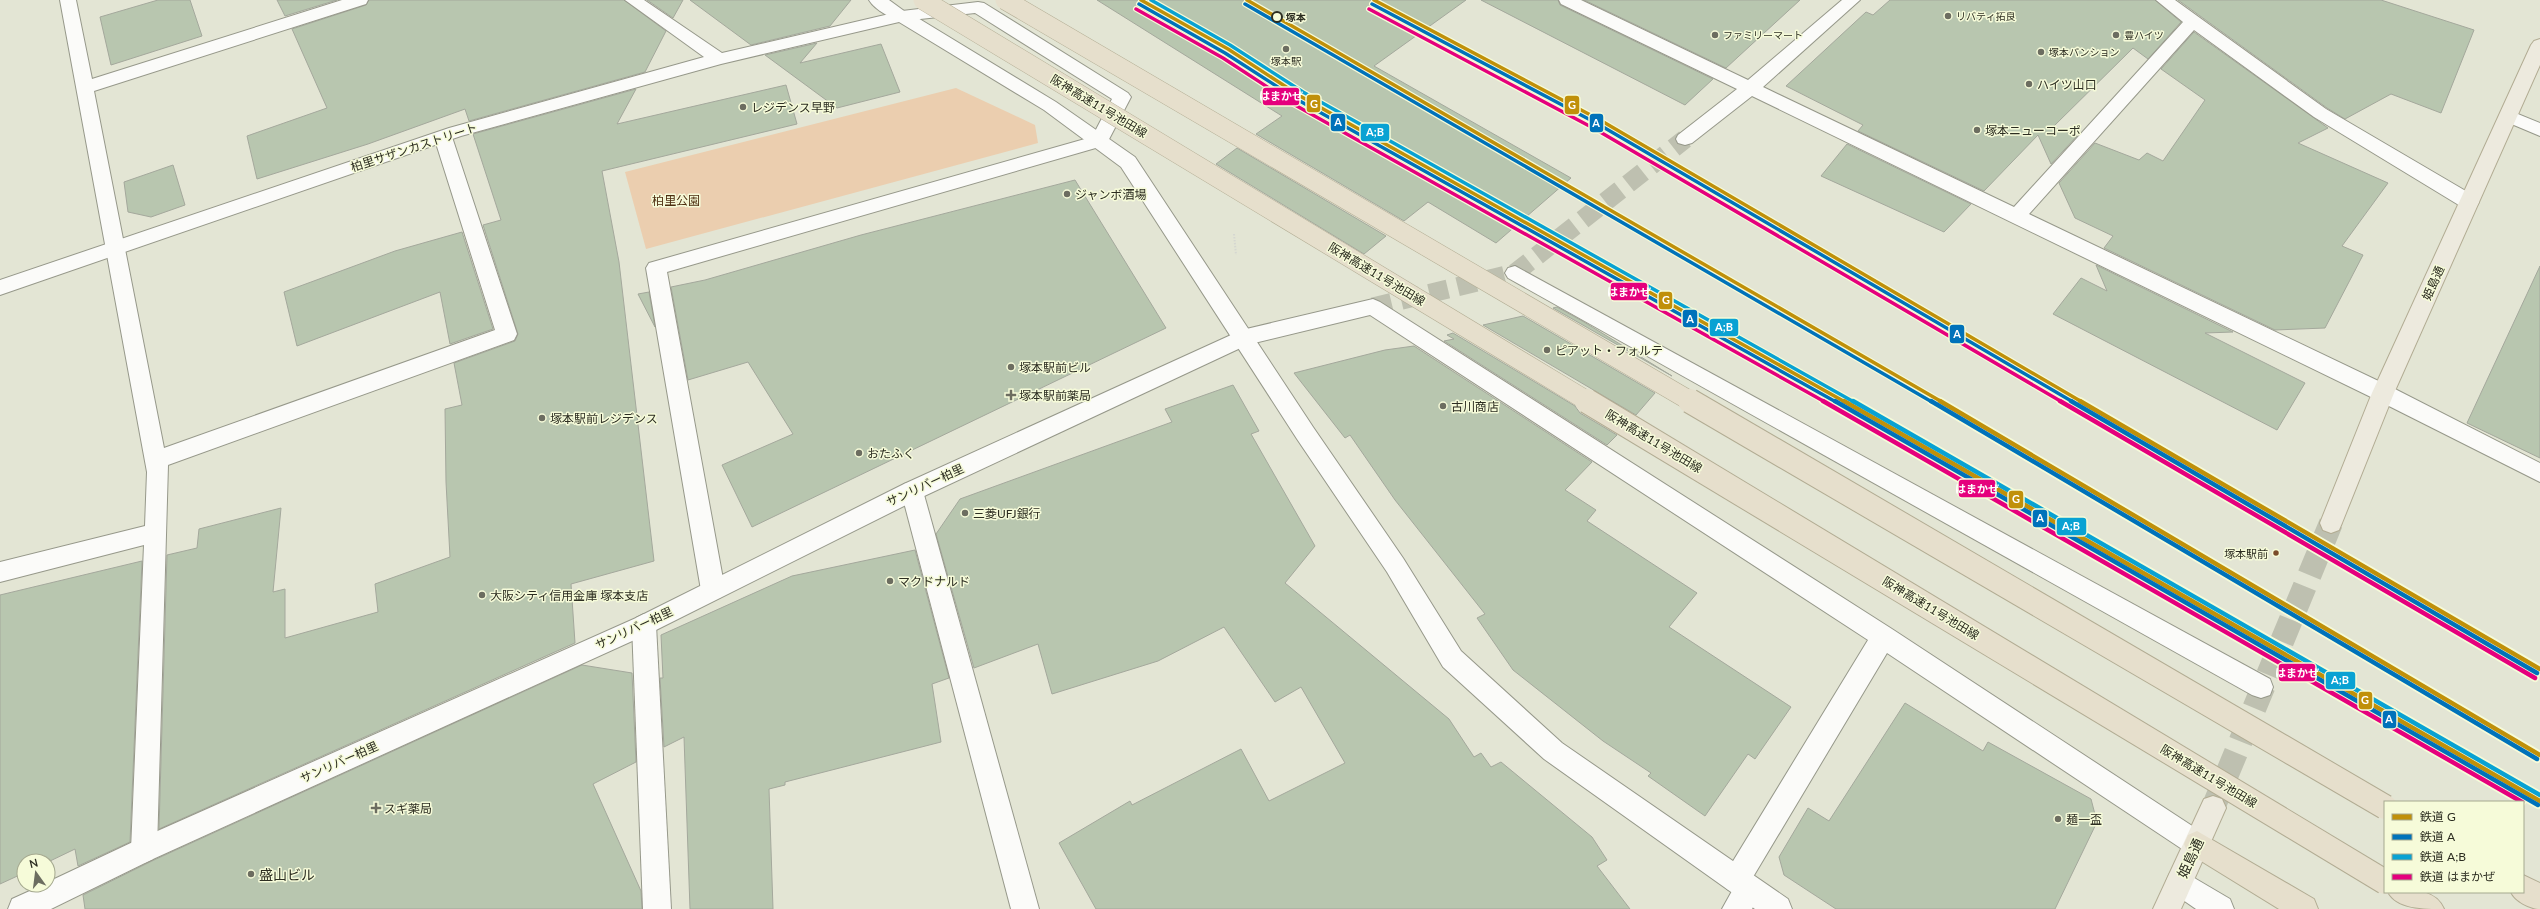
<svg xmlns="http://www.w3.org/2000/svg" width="2540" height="909" viewBox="0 0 2540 909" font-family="Lato,'Noto Sans JP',sans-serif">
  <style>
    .green { fill: #ebceaf }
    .building { fill: #b8c6af; stroke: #a4a89c }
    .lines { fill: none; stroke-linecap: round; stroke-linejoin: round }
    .minor-tunnel { stroke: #bec0b0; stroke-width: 19; stroke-dasharray: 19 10; stroke-linecap: butt }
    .primary-tunnel { stroke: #bec0b0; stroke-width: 24; stroke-dasharray: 24 12; stroke-linecap: butt }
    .service-casing { stroke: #96988a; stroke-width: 2 }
    .pedestrian-casing { stroke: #96988a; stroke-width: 2 }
    .minor-casing { stroke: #96988a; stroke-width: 2 }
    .tertiary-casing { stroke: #96988a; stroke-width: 2 }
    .primary-casing { stroke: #b2ac93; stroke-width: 2 }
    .motorway-casing { stroke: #b2ac93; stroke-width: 2 }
    .path { stroke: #d5d7d1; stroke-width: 2; stroke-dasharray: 1.5 1.5; stroke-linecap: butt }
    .service { fill: #fbfbf9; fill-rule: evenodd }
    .pedestrian { fill: #fbfbf9; fill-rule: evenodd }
    .minor { fill: #fbfbf9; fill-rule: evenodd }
    .tertiary { fill: #fbfbf9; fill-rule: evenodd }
    .primary { fill: #edeade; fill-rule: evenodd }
    .motorway { fill: #e6dfcc; fill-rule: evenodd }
    .motorway-bridge-far1-casing { stroke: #b2ac93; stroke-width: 20; stroke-linecap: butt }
    .motorway-bridge-casing { stroke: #b2ac93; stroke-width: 26; stroke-linecap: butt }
    .motorway-bridge-far1 { stroke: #e6dfcc; stroke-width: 19 }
    .motorway-bridge { stroke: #e6dfcc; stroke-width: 24 }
    .rail-1-far1-casing { stroke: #f6fbd9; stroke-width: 6 }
    .rail-1-casing { stroke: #f6fbd9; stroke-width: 8 }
    .rail-2-far1-casing { stroke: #f6fbd9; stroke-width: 6 }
    .rail-2-casing { stroke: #f6fbd9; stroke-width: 8 }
    .rail-3-far1-casing { stroke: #f6fbd9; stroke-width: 6 }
    .rail-3-casing { stroke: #f6fbd9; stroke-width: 8 }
    .rail-4-far1-casing { stroke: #f6fbd9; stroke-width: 6 }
    .rail-4-casing { stroke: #f6fbd9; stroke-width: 8 }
    .rail-1-far1 { stroke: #c0900a; stroke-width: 3.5 }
    .rail-1 { stroke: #c0900a; stroke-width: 4.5 }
    .rail-2-far1 { stroke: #0072ba; stroke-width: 3.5 }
    .rail-2 { stroke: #0072ba; stroke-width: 4.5 }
    .rail-3-far1 { stroke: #09a2d3; stroke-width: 3.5 }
    .rail-3 { stroke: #09a2d3; stroke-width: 4.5 }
    .rail-4-far1 { stroke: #e5007d; stroke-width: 3.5 }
    .rail-4 { stroke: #e5007d; stroke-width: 4.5 }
    .poi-dot { fill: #6c6d60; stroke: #f6fbd9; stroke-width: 1.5 }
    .stop-dot { fill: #f6fbd9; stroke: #2c2d21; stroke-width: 2 }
    .bus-dot { fill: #7a4b2a; stroke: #f6fbd9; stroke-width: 1.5 }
    .labels { text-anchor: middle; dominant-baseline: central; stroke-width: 3; stroke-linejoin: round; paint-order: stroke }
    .far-poi-label { font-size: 10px; fill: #2c2d21; stroke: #f6fbd9; text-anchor: start }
    .far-stop-label { font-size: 10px; font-weight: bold; fill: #2c2d21; stroke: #f6fbd9; text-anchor: start }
    .bus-label { font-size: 11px; fill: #2c2d21; stroke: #f6fbd9; text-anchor: end }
    .poi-label { font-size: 12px; fill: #2c2d21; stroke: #f6fbd9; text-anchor: start }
    .street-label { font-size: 12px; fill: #2c2d21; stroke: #f6fbd9 }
    .park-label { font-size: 12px; fill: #4e2e10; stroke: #f6fbd9 }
    .near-street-label { font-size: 14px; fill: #2c2d21; stroke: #f6fbd9 }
    .near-poi-label { font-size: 14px; fill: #2c2d21; stroke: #f6fbd9; text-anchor: start }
    .line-badge { stroke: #f6fbd9; stroke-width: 1.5 }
    .badge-label { font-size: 11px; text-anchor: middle; font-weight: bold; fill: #fff }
  </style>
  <rect width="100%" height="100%" fill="#e3e5d4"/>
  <polygon class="green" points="956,88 1035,125 1038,143 646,249 625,172"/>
  <g class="building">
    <polygon points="158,0 190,0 202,36 111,65 100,17"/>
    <polygon points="277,0 337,0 285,16"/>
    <polygon points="369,0 624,0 666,31 645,72 469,121 465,109 368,144 257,179 247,136 327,108 292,29 366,5"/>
    <polygon points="647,0 683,0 673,18"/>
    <polygon points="690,0 851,0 830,26 751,45"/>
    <polygon points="1097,0 1466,0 1374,66 1571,178 1496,243 1428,202 1404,221 1256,134 1282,116"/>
    <polygon points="1481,0 1558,0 1560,5 1713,79 1685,105"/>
    <polygon points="1584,0 1800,0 1726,68"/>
    <polygon points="1890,0 2155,0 2181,22 2148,59 2133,48 2053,127 2077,136 2051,164 2038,135 1984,191 1858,131 1863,125 1786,86 1866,12 1873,15"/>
    <polygon points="2178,0 2381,0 2474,30 2441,113 2391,94 2345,119 2327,108"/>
    <polygon points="2194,32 2328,128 2298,143 2388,183 2342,246 2363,255 2325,328 2275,330 2104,248 2113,236 2075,218 2059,183 2095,143 2139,160 2147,153 2163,161 2205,100 2161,69"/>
    <polygon points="817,43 800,63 881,44 900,92 837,108 765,55"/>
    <polygon points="786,85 797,124 602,171 619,262 654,561 571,584 575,643 159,829 167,555 197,548 199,529 281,508 273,592 285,589 285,638 378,612 375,584 450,557 446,482 445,409 462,405 454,363 515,341 518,334 483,225 501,220 473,134 636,89 617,124"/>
    <polygon points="1847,144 1971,204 1944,232 1821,176"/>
    <polygon points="1237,148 1386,236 1364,254 1216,164"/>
    <polygon points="173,165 185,205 151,217 128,212 124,182"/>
    <polygon points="1075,180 1166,328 752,527 722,465 793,434 748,362 688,380 671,287 705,280 861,235"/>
    <polygon points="462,232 493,329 450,344 440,292 297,346 284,292 395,251"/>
    <polygon points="2096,265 2233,332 2205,333 2305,383 2277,430 2053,314 2081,278 2107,291"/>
    <polygon points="2540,266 2540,458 2467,423"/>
    <polygon points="649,292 655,327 638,294"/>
    <polygon points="1557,307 1584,322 1672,376 1553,308"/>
    <polygon points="1523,316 1655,393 1636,415 1483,325"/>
    <polygon points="1453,333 1575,406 1580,413 1617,435 1607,445 1444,341 1454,339 1447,335"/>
    <polygon points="1414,346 1592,462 1565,490 1596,510 1587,521 1697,593 1669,627 1791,707 1755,759 1748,754 1705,816 1648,776 1651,773 1603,741 1513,670 1477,618 1485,614 1395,500 1350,435 1345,438 1294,373 1385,350"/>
    <polygon points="1233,385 1259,431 1251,434 1315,546 1285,583 1449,719 1474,757 1481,753 1491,767 1501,762 1592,837 1607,860 1597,866 1630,909 1096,909 1059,843 1130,801 1132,805 1241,749 1269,801 1345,763 1301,687 1275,702 1224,627 1158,661 1052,694 1038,644 974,668 936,534 960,499 1172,422 1165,409"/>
    <polygon points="915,550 949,678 932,684 941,742 785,782 785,785 769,789 773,909 690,909 684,737 664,747 660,678 663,678 661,635 792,576"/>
    <polygon points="142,561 130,842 78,866 75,849 48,862 24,861 24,873 0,884 0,595"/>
    <polygon points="582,665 632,673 636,762 593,784 641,891 642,909 85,909 83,895 154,860"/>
    <polygon points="1905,703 1983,751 1988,742 2091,799 2097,822 2055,909 1836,909 1784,875 1779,857 1808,808 1829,821"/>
  </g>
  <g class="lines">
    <polyline class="minor-tunnel" points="1373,307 1515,273 1685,139"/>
    <polyline class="primary-tunnel" points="2213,808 2331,523"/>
    <defs>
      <polygon id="service" points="978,2 984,3 1128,93 1131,97 1106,145 1099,147 1092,145 1090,141 1112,99 975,13 902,21 896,20 893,16 896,12 902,11"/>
      <polygon id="pedestrian" points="1242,330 1249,332 1252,338 1249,344 920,498 652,632 153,859 51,909 8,909 12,899 43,885 48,885 48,882 135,841 636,618 904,484"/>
      <g id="minor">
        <polygon points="60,0 76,0 92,79 342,0 368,0 366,4 94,91 164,448 495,330 434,137 436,133 443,131 450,133 452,137 517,334 514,340 168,465 157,850 153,859 144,863 135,859 131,850 144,545 0,582 0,562 145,526 147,472"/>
        <path d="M 869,0 L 889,0 L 911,16 L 908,20 C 896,23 875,10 869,0 Z"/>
        <polygon points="1559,0 1581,0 1748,80 1842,0 1860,0 1763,87 2014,207 2183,22 2156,0 2175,0 2326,109 2476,197 2479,202 2476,207 2469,209 2462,207 2314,117 2194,30 2029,214 2391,387 2540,463 2540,482 2375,399 1752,96 1692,143 1685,145 1678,143 1676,139 1678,135 1737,89 1561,4"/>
        <polygon points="2508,110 2540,123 2540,136 2502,120 2499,116 2502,112"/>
        <polygon points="1099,135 1106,137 1108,141 1106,145 667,272 725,590 721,597 713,600 705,597 701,590 646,268 649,263"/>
        <polygon points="1515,266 2270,679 2273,687 2270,695 2261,698 2252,695 1508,278 1505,273 1508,268"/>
        <polygon points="1373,299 1380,302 1892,629 2206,835 2210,844 2206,853 2197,857 2188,853 1887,653 1753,877 1759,880 1762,889 1752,909 1722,909 1732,891 1727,889 1723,880 1727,871 1868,640 1370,315 1242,346 1235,344 1232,338 1235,332 1242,330"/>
        <polygon points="912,482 920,484 923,491 1039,909 1011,909 901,491 904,484"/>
        <polygon points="644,614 652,618 656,625 671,909 643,909 632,625 636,618"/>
        <polygon points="2179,869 2230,899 2234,909 2196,909 2170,891 2166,882 2170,873"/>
      </g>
      <polygon id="tertiary" points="625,0 644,0 722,53 902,11 908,12 1056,102 1135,157 1313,427 1403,558 1461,651 1562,743 1788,899 1792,909 1755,909 1544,759 1443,667 1387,572 1297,439 1121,167 1044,110 899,22 721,64 461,136 0,295 0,280 449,128 704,57"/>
      <g id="primary">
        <polygon points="2540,39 2540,65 2394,393 2342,523 2339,530 2331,533 2323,530 2320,523 2372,393 2531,45 2534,41"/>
        <polygon points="2213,796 2222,799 2226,808 2181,909 2153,909 2204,799"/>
      </g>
      <g id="motorway">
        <polygon points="2197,831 2314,899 2318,909 2279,909 2188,853 2184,844 2188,835"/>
        <path d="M 2523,875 L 2540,883 L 2540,909 C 2530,909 2515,901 2511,892 L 2523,892 Z"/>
        <path d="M 2388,892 C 2409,892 2434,886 2444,909 C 2423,909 2397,909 2388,892 Z"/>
      </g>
    </defs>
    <use href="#service" class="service-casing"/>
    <use href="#pedestrian" class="pedestrian-casing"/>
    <use href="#minor" class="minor-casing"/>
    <use href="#tertiary" class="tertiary-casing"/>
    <use href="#primary" class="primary-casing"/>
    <use href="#motorway" class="motorway-casing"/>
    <polyline class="path" points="1234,234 1236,255"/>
    <use href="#service" class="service"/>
    <use href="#pedestrian" class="pedestrian"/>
    <use href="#minor" class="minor"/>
    <use href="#tertiary" class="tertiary"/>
    <use href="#primary" class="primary"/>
    <use href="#motorway" class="motorway"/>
    <defs>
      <g id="motorway-bridge-far1">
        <polyline points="923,0 1589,402"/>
        <polyline points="1005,0 1692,402"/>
      </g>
      <g id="motorway-bridge">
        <polyline points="1587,401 2385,882"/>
        <polyline points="1690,401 2385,807"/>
      </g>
    </defs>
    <use href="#motorway-bridge-far1" class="motorway-bridge-far1-casing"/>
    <use href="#motorway-bridge" class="motorway-bridge-casing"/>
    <use href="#motorway-bridge-far1" class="motorway-bridge-far1"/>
    <use href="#motorway-bridge" class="motorway-bridge"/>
    <defs>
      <g id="rail-1-far1">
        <polyline points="1141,0 1228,49 1300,96 1845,402"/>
        <polyline points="1247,0 1942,402"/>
        <polyline points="1374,0 1600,120 2082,402"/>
      </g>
      <g id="rail-1">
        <polyline points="1844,401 2540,801"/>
        <polyline points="1940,401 2540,755"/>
        <polyline points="2080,401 2540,669"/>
      </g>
      <g id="rail-2-far1">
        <polyline points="1139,4 1225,53 1298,100 1836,402"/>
        <polyline points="1245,4 1932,402"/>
        <polyline points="1372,4 1598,124 2073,402"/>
      </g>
      <g id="rail-2">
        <polyline points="1835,401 2538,805"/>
        <polyline points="1931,401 2537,759"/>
        <polyline points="2071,401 2537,673"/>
      </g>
      <polyline id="rail-3-far1" points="1151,0 1230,45 1303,92 1854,402"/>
      <polyline id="rail-3" points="1853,401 2540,795"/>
      <g id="rail-4-far1">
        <polyline points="1136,9 1223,58 1295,105 1825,402"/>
        <polyline points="1369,9 1595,129 2062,402"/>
      </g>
      <g id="rail-4">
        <polyline points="1823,401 2522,802"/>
        <polyline points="2060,401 2535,678"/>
      </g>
    </defs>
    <use href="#rail-1-far1" class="rail-1-far1-casing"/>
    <use href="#rail-1" class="rail-1-casing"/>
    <use href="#rail-2-far1" class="rail-2-far1-casing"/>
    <use href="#rail-2" class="rail-2-casing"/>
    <use href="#rail-3-far1" class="rail-3-far1-casing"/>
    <use href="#rail-3" class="rail-3-casing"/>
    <use href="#rail-4-far1" class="rail-4-far1-casing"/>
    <use href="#rail-4" class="rail-4-casing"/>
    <use href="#rail-1-far1" class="rail-1-far1"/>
    <use href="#rail-1" class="rail-1"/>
    <use href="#rail-2-far1" class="rail-2-far1"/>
    <use href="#rail-2" class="rail-2"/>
    <use href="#rail-3-far1" class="rail-3-far1"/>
    <use href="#rail-3" class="rail-3"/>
    <use href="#rail-4-far1" class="rail-4-far1"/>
    <use href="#rail-4" class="rail-4"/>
  </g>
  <g class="poi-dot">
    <circle cx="1948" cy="16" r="4"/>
    <circle cx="1715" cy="35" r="4"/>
    <circle cx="2116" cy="35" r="4"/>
    <circle cx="1286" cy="49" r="4"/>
    <circle cx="2041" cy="52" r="4"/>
    <circle cx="2029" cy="84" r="4"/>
    <circle cx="743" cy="107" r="4"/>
    <circle cx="1977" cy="130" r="4"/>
    <circle cx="1067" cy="194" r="4"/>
    <circle cx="1547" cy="350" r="4"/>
    <circle cx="1011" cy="367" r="4"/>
    <path d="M1009 389h4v4h4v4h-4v4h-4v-4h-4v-4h4z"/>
    <circle cx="1443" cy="406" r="4"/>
    <circle cx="542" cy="418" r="4"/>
    <circle cx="859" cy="453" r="4"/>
    <circle cx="965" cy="513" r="4"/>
    <circle cx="890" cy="581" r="4"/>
    <circle cx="482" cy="595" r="4"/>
    <path d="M374 802h4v4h4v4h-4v4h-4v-4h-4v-4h4z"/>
    <circle cx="2058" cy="819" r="4"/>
    <circle cx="251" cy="874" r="4"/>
  </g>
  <circle class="stop-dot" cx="1277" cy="17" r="5"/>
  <circle class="bus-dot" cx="2276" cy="553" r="3.5"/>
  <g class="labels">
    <g class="far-poi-label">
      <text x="1956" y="16">リバティ拓良</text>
      <text x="1723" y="35">ファミリーマート</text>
      <text x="2124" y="35">豊ハイツ</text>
      <text x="2049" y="52">塚本パンション</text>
      <text x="1286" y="61" text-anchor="middle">塚本駅</text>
    </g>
    <g class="far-stop-label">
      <text x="1286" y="17">塚本</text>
    </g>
    <g class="bus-label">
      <text x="2268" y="553">塚本駅前</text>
    </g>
    <g class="poi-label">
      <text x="2037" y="84">ハイツ山口</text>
      <text x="751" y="107">レジデンス早野</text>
      <text x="1985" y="130">塚本ニューコーポ</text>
      <text x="1075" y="194">ジャンボ酒場</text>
      <text x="1555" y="350">ピアット・フォルテ</text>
      <text x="1019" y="367">塚本駅前ビル</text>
      <text x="1019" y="395">塚本駅前薬局</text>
      <text x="1451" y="406">古川商店</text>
      <text x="550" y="418">塚本駅前レジデンス</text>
      <text x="867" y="453">おたふく</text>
      <text x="973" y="513">三菱UFJ銀行</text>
      <text x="898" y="581">マクドナルド</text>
      <text x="490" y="595">大阪シティ信用金庫 塚本支店</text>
      <text x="384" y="808">スギ薬局</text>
      <text x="2066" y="819">麺一盃</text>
    </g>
    <g class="street-label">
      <text transform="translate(1099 106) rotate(31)">阪神高速11号池田線</text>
      <text transform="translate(414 147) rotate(-18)">柏里サザンカストリート</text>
      <text transform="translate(1377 274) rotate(31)">阪神高速11号池田線</text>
      <text transform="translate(2433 283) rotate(-66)">姫島通</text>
      <text transform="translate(1654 441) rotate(31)">阪神高速11号池田線</text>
      <text transform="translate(925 485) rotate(-25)">サンリバー柏里</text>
      <text transform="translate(1931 608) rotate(31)">阪神高速11号池田線</text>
      <text transform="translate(634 628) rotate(-25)">サンリバー柏里</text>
      <text transform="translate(339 762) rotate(-24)">サンリバー柏里</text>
      <text transform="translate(2209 776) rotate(31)">阪神高速11号池田線</text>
    </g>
    <g class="park-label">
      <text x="676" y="200">柏里公園</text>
    </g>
    <g class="near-street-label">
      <text transform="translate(2190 858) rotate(-65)">姫島通</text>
    </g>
    <g class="near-poi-label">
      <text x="259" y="874">盛山ビル</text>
    </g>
  </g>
  <g class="line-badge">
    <rect x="1262" y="87" width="38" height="19" rx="4" fill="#e5007d"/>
    <rect x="1306" y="94" width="15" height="19" rx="4" fill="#c0900a"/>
    <rect x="1564" y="95" width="16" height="20" rx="4" fill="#c0900a"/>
    <rect x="1330" y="113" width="16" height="19" rx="4" fill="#0072ba"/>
    <rect x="1589" y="113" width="15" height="20" rx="4" fill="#0072ba"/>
    <rect x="1360" y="123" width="30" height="19" rx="4" fill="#09a2d3"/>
    <rect x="1610" y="282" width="38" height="19" rx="4" fill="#e5007d"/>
    <rect x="1658" y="291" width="15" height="19" rx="4" fill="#c0900a"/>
    <rect x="1682" y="309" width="16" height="19" rx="4" fill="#0072ba"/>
    <rect x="1709" y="318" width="30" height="19" rx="4" fill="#09a2d3"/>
    <rect x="1949" y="324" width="16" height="20" rx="4" fill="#0072ba"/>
    <rect x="1958" y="479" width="38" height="19" rx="4" fill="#e5007d"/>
    <rect x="2008" y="490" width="16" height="19" rx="4" fill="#c0900a"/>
    <rect x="2032" y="509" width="16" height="19" rx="4" fill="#0072ba"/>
    <rect x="2056" y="517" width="31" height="19" rx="4" fill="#09a2d3"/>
    <rect x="2278" y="663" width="38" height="19" rx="4" fill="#e5007d"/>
    <rect x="2325" y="671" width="31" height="19" rx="4" fill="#09a2d3"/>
    <rect x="2358" y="691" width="15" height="19" rx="4" fill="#c0900a"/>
    <rect x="2382" y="710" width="15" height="19" rx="4" fill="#0072ba"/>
  </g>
  <g class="badge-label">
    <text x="1281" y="100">はまかぜ</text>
    <text x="1314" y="108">G</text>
    <text x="1572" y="109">G</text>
    <text x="1338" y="126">A</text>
    <text x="1596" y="127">A</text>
    <text x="1375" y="136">A;B</text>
    <text x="1629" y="296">はまかぜ</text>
    <text x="1666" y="304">G</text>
    <text x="1690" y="323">A</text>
    <text x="1724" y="331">A;B</text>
    <text x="1957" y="338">A</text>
    <text x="1977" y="493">はまかぜ</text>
    <text x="2016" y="503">G</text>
    <text x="2040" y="522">A</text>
    <text x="2071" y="530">A;B</text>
    <text x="2297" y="677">はまかぜ</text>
    <text x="2340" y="684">A;B</text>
    <text x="2365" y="704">G</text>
    <text x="2389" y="723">A</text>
  </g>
  <rect x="2384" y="801" width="140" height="92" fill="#f6fbd9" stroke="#a5a98f"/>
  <rect x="2392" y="814" width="20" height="6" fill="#c0900a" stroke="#a5a98f"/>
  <text x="2420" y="821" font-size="12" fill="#2c2d21">鉄道 G</text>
  <rect x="2392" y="834" width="20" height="6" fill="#0072ba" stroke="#a5a98f"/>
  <text x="2420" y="841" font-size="12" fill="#2c2d21">鉄道 A</text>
  <rect x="2392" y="854" width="20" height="6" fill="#09a2d3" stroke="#a5a98f"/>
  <text x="2420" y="861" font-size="12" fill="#2c2d21">鉄道 A;B</text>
  <rect x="2392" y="874" width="20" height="6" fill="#e5007d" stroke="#a5a98f"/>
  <text x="2420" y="881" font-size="12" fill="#2c2d21">鉄道 はまかぜ</text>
  <g transform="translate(36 873) rotate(346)"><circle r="19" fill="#f6fbd9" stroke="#a5a98f"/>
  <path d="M0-3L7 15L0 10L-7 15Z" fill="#6c6d60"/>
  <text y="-6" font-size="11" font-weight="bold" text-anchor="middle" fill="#2c2d21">N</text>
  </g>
</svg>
